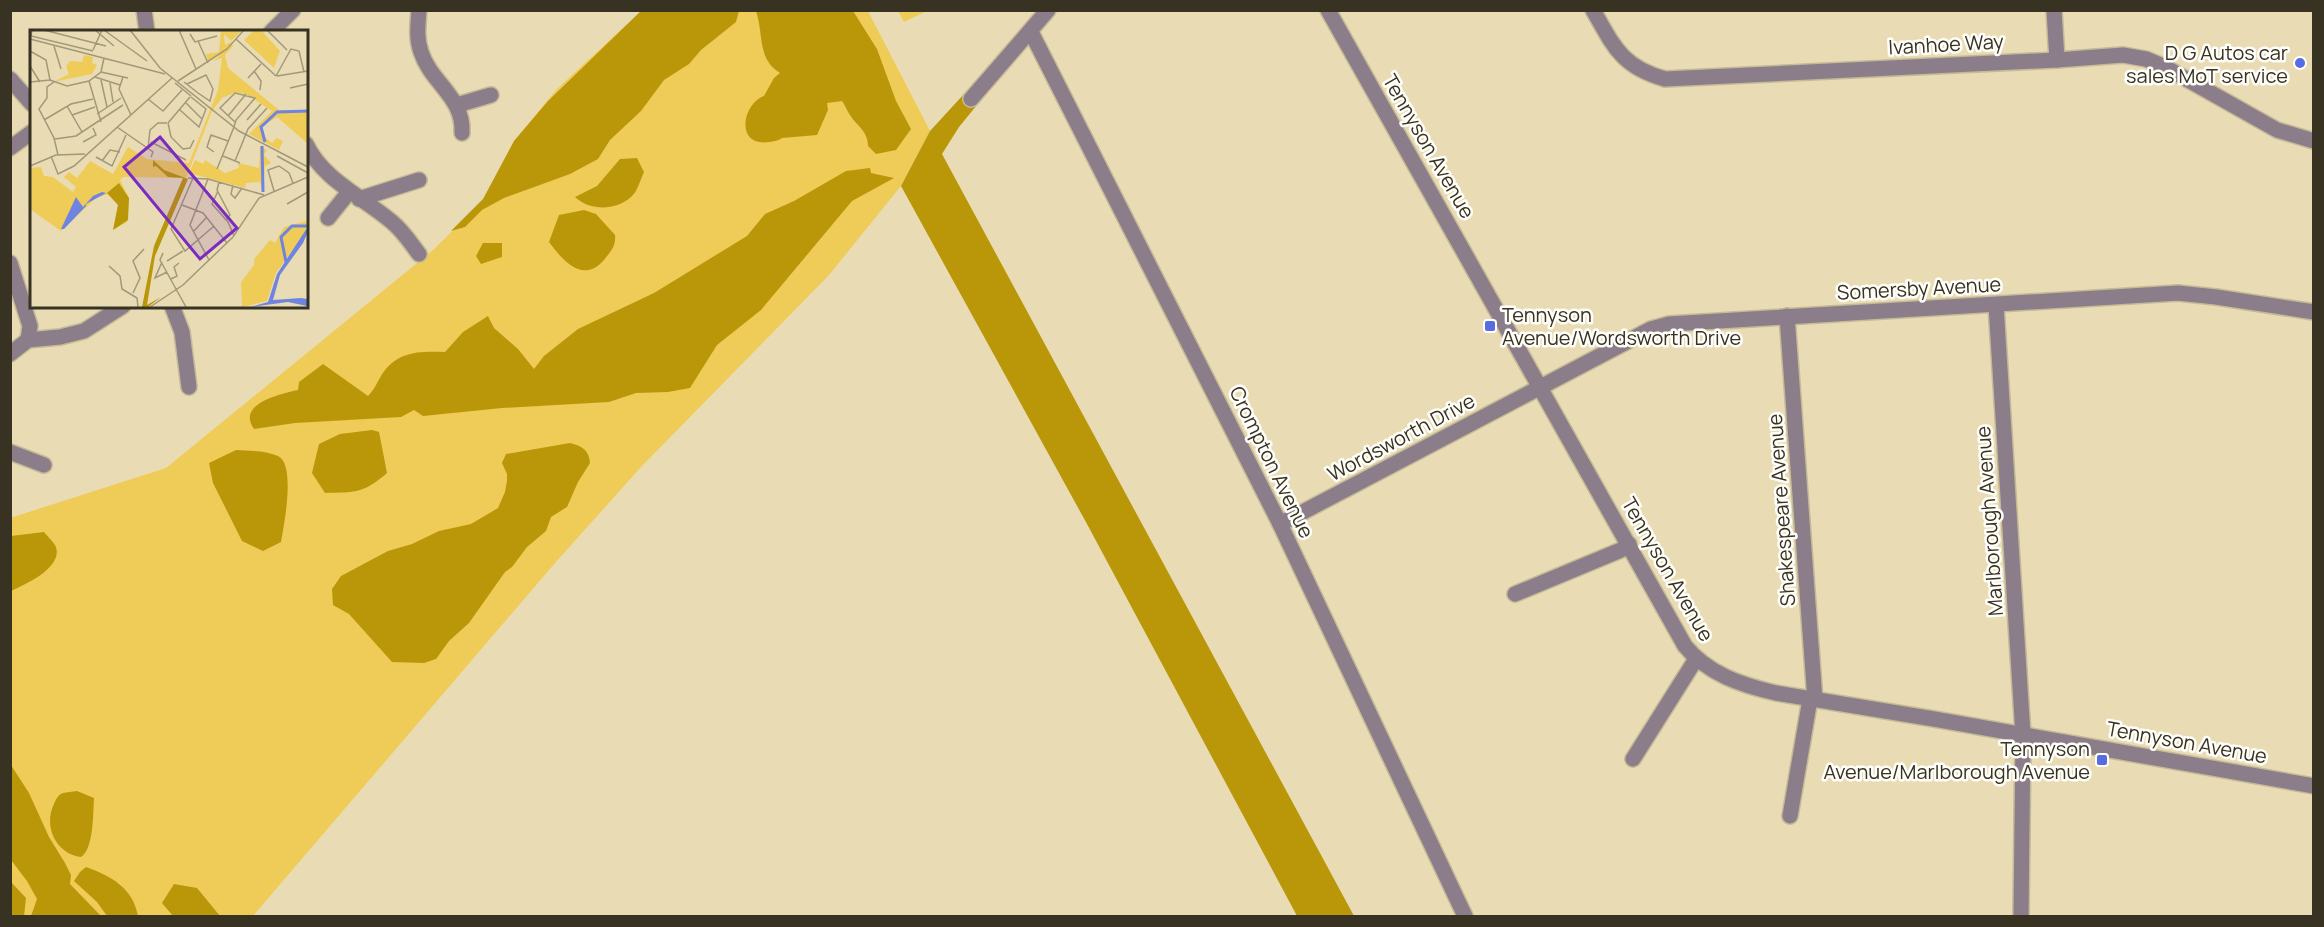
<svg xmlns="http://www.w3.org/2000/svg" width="2324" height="927" viewBox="0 0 2324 927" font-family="Manrope,sans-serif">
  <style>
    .green { fill: #efcb58 }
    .forest { fill: #ba9709 }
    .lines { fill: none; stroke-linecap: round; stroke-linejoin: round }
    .minor-casing { stroke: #c5ba97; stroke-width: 18 }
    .minor { stroke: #8b7d89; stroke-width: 15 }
    .poi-dot { fill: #576ce2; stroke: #fffefa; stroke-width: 2 }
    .labels { text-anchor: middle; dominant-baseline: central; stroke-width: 5; stroke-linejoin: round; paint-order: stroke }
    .street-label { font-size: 20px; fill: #373222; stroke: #fffefa }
    .poi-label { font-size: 20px; fill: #373222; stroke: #fffefa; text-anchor: end }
    .inset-river { fill: none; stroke: #6e84e0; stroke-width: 3 }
    .inset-road { fill: none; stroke: #a2987a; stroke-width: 1.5 }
    .view { fill: #7b2cbf; fill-opacity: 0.15; stroke: #7b2cbf; stroke-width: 3 }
    .inset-edge { fill: none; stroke: #373222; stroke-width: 3 }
  </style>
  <rect width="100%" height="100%" fill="#e9dcb4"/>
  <g class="green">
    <polygon points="641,11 868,11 930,131 901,186 829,275 641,467 555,563 253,916 11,916 10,518 166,468 433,250 483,201 514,141 557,89"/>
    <polygon points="898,11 927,11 904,22"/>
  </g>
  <g class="forest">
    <polygon points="642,10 739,11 736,22 701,50 689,64 664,80 641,111 610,140 598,159 570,174 504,198 482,210 465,227 451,231 483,199 514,141 548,101"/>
    <path d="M 756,11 L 853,11 L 877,49 L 896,101 L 911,129 L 896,150 L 876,154 L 868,146 C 868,131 857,126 850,115 C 847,111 845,105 842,101 L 827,103 L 828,110 L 817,135 L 782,138 C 778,141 775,141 769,142 C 734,147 743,103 764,96 L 774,78 L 780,73 C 757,59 764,35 756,11 Z"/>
    <polygon points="964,94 977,105 959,127 942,154 1354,916 1297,916 1087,524 901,186 930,131"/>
    <path d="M 637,158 L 644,172 C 640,180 638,191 631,197 C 615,211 590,211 575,197 L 597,186 L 620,159 Z"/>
    <path d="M 870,168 L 871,173 L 894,178 L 852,201 L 761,310 L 717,345 L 690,388 L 668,392 L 636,393 L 609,402 L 502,408 L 423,416 L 414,410 L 401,417 L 295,423 L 254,429 C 236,404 280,394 298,390 L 299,382 L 323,364 L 368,396 C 374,390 377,383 381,376 C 396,351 419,351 445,352 L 463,332 L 488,316 L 494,328 L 518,349 L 534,369 L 544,356 L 578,329 L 654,293 L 747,236 L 765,214 L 794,201 L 846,171 Z"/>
    <path d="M 584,210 L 596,214 L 615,235 C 616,246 611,251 604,260 C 583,284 563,261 549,242 L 559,215 Z"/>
    <polygon points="483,243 502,243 502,257 481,264 476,256"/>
    <path d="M 372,430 L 379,432 L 387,473 C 363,494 355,492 325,493 L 312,473 L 319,444 L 340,434 Z"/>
    <path d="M 570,443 C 582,446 589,450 590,463 L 578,482 L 567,507 L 551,517 L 546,531 L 527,547 L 512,567 L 505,572 L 469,623 L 449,641 L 436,659 L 424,663 L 392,662 L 349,614 L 333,605 L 332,589 L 341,576 L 388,551 L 412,544 L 439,531 L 471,524 L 498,508 L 505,492 L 507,481 L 507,474 L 502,463 L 506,454 Z"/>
    <path d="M 236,450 C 249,451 265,450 278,456 C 296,464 284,525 281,542 L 263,551 L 242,541 L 213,483 L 209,463 Z"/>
    <path d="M 44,532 C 48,537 54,542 56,547 C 63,568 24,585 11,591 L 11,536 Z"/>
    <polygon points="11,765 29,793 49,837 65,863 71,875 70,884 101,916 31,916 37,899 27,881 11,860"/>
    <path d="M 77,791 L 94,798 C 93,812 94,849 81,857 C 56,854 43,826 54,804 C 56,799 58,795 63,793 C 67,792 72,792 77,791 Z"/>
    <path d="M 86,867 C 111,876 133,888 138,916 L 107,916 L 97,902 L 74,881 L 80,872 Z"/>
    <polygon points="11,882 26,898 24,916 11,916"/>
    <polygon points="174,884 197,888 220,916 173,916 162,903"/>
  </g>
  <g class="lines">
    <defs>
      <g id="minor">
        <polyline points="144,10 147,32"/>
        <path d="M 419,10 C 418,25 416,38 421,52 C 431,83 464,97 462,133"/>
        <path d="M 1328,10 L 1685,646 C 1708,674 1741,685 1776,693 L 1934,719 L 2314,786"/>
        <path d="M 1593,10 C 1614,47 1622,67 1665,79 L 2057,60 L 2123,55 L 2146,59 L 2165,67 L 2277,130 L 2314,141"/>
        <polyline points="2054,10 2057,60"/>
        <polyline points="271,32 293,10"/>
        <polyline points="1031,32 1280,524 1465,916"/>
        <polyline points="10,79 32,104"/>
        <polyline points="971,99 1048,10"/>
        <polyline points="457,105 491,95"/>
        <path d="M 306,144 C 323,180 363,197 392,222 C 403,231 410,242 419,254"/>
        <polyline points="10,148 32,132"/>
        <polyline points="359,199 419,180"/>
        <polyline points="328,218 349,192"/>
        <polyline points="10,263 30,326 28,340"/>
        <polyline points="1996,305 2023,735 2021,916"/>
        <polyline points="172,306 182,332 189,387"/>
        <polyline points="1787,316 1815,700"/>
        <polyline points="10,354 28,340 60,337 84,331 123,306"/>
        <polyline points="10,452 44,465"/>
        <polyline points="1280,524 1651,329 1669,324 2178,293 2216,297 2314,312"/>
        <polyline points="1515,594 1621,550 1629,544"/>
        <polyline points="1633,759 1696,659"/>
        <polyline points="1790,816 1810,699"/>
      </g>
    </defs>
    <use href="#minor" class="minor-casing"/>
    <use href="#minor" class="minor"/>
  </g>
  <g class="poi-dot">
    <circle cx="2300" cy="63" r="6"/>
    <rect x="1484" y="320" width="12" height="12" rx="3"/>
    <rect x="2096" y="754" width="12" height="12" rx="3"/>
  </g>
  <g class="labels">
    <g class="street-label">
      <text transform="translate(1946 44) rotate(-3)">Ivanhoe Way</text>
      <text transform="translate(1429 146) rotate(60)">Tennyson Avenue</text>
      <text transform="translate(1919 288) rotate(-3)">Somersby Avenue</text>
      <text transform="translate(1401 437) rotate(-28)">Wordsworth Drive</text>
      <text transform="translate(1272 462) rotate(64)">Crompton Avenue</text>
      <text transform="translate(1781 510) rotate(-94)">Shakespeare Avenue</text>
      <text transform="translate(1989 521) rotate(-94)">Marlborough Avenue</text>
      <text transform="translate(1668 569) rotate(60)">Tennyson Avenue</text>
      <text transform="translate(2187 742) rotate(10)">Tennyson Avenue</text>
    </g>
    <g class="poi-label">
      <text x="2288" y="52">D G Autos car<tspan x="2288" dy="23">sales MoT service</tspan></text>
      <text x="1502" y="314" text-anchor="start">Tennyson<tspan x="1502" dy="23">Avenue/Wordsworth Drive</tspan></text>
      <text x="2090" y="748">Tennyson<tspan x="2090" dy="23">Avenue/Marlborough Avenue</tspan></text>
    </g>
  </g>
  <g transform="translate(30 30)">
    <rect width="278" height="278" fill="#e9dcb4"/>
    <path d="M 191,0 L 212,0 L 201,11 L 194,4 L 195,15 L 201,12 L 203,16 L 195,25 L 198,38 L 249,80 L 277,81 L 277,113 L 247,87 L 231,97 L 231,104 L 242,113 L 247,108 L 253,111 L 249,120 L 219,104 L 242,81 L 216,64 L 204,63 L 192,68 L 182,81 L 156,148 L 93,147 L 90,150 L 99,168 L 97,192 L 83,200 L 88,175 L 78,164 L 66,168 L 31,201 L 0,179 L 0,138 L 11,137 L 14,146 L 23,147 L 43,162 L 46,157 L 34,147 L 39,142 L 47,148 L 60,131 L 83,144 L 98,117 L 117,129 L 159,133 L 188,60 L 192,28 L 183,31 L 192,24 L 178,31 L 176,24 L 189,22 ZM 224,0 L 231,0 L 250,21 L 244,38 L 214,10 ZM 54,25 L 63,27 L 62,33 L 67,35 L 62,44 L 23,52 L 39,44 L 36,36 L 40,31 L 52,32 ZM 230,116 L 237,120 L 234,125 L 241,133 L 235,136 L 233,161 L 230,152 L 216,153 L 215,158 L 159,143 L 165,130 L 173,134 L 175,130 L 195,143 L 209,138 L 208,133 L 229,138 ZM 277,191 L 275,203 L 246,243 L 237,271 L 212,277 L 211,252 L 224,235 L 224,229 L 240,210 L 245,213 L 254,197 Z" fill="#efcb58"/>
    <path d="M 123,130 L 134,140 L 158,149 L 125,226 L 117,275 L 131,267 L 118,277 L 112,277 L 124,216 L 153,148 L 138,147 L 126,136 L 123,137 ZM 89,153 L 99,168 L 98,190 L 83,200 L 88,175 L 77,163 Z" fill="#ba9709"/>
    <path d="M 72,162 L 76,163 L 56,174 L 56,176 L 34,199 L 31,199 L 46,167 L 53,177 L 63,166 ZM 277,198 L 277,204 L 273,213 L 250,245 L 243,270 L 271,268 L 277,269 L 277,276 L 258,272 L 221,277 L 238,272 L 247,244 Z" fill="#6e84e0"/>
    <path class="inset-river" d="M 235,112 L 231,97 L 247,82 L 278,81M 232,116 L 233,162M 256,232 L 251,207 L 262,196 L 278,196"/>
    <path class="inset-road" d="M 2,0 L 1,6 L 63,21M 14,0 L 76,16M 65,0 L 84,16M 74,0 L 117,31M 100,0 L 130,38 L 209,101 L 278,137M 149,0 L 166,39M 237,0 L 257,20M 160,4 L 165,12 L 187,6M 0,9 L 135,44M 206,9 L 246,46M 168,11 L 178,33M 24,16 L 31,39M 63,20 L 72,0M 0,21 L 16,30 L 20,50M 0,36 L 10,52M 224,41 L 231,51 L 230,60M 71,42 L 98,48M 246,46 L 261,19 L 269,21 L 274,42M 247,46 L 278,41M 65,47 L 90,55M 93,47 L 89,59 L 101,85M 218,48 L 231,34M 71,50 L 77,77M 59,51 L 71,92M 148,51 L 197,19 L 214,0M 0,52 L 20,50 L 37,56 L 59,51 L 71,42 L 74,28M 24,52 L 17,57 L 17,68 L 9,79 L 24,108 L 28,125M 154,52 L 168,63 L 180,71 L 183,59 L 176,45 L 157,54M 80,53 L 83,72M 145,53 L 161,66M 260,58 L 278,54M 118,69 L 133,81 L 152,60M 156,73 L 172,89M 37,76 L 52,102M 150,80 L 169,97 L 176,79 L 161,67M 67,84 L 91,68M 42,85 L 65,77M 198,86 L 216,64M 14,90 L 41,74 L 63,69M 217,90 L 231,74M 138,93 L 141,107 L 153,119 L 160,118 L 164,110M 138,93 L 160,67M 87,97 L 123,122 L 121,127M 25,109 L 46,106 L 93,75M 53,112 L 66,105 L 63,98M 121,112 L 156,130M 118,119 L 120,100 L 128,93 L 137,93M 184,122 L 177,117 L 181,105 L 198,111M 21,126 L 28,144 L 44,136 L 142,48M 193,126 L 210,133M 247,126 L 278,143M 66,127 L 82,136 L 96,105M 72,131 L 80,120 L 90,122M 205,131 L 218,99 L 237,78M 0,136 L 26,125 L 55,124M 187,139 L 204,97 L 206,90 L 225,68 L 205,63 L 190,78 L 205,92M 158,148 L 178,149 L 234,165M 163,148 L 141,199 L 155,221 L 184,196M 178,149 L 160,195 L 179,230M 189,152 L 187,160 L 200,185 L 196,190M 203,155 L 201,164 L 205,168 L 212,158M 188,161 L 182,174 L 198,192 L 204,206M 244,161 L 238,140 L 249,136 L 259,143 L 263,153M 257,174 L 278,162M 152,175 L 173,183 L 197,213M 163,202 L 176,188M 133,223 L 130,230 L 156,277M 137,231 L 153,221M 132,232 L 125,248 L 137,242M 79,236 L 90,246 L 92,259 L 107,268 L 108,277M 141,249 L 147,246 L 144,237 L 149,233M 103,263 L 110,248 L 103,231 L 114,219M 120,277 L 153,255 L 203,207 L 229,168 L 278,147"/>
    <path class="view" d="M 130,107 L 207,198 L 170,229 L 94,137 Z"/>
    <rect width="278" height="278" class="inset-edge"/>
  </g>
  <rect width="2324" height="927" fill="none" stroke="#373222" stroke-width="24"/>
</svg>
